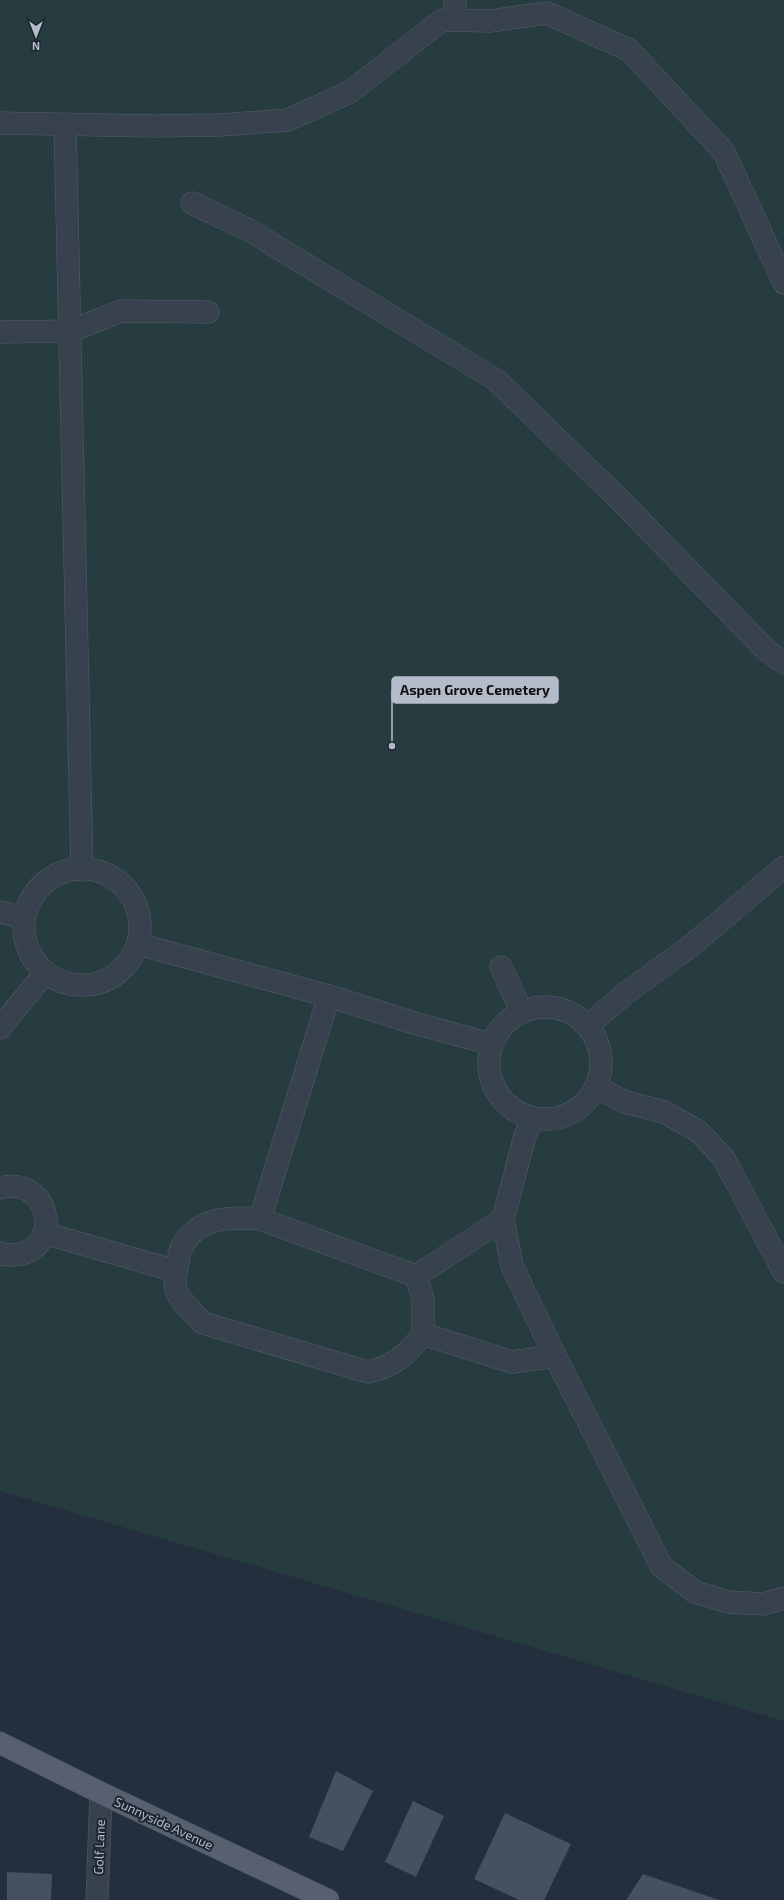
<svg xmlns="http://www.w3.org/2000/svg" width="784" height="1900" viewBox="0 0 784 1900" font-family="'Exo 2',sans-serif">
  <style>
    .green { fill: #263c3f }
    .building { fill: #455162 }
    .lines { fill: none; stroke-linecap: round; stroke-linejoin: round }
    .minor-casing { stroke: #565f6c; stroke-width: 23 }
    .major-casing { stroke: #414a57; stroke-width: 23 }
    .minor { stroke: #38414e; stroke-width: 22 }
    .major { stroke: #56606e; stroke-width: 22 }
    .labels { text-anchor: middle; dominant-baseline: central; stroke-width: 4; stroke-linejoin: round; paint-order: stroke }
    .street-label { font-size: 13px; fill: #b4bcc9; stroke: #1d2633 }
    .leader { fill: none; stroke: #b4bcc9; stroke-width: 1.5 }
    .callout-dot { fill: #b4bcc9; stroke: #1d2633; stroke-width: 1.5 }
    .callout { fill: #b4bcc9; stroke: #b4bcc9; stroke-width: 1.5 }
    .callout-label { font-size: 14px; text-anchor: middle; font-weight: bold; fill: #111 }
  </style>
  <rect width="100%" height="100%" fill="#242f3e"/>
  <polygon class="green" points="0,0 784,0 784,1721 0,1491"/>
  <g class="building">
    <polygon points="336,1771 373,1791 343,1851 309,1837"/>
    <polygon points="413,1801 444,1816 416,1877 385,1862"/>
    <polygon points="505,1813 571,1844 544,1900 519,1900 474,1879"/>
    <polygon points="7,1872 52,1874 51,1900 7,1900"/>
    <polygon points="643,1874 719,1900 626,1900"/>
  </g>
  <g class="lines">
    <defs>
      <g id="minor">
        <polyline points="455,0 456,20"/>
        <polyline points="0,123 152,126 220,125 288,120 350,92 442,20 490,21 547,13 629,50 724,152 784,283"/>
        <polyline points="65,124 82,870"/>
        <polyline points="192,203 249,230 496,380 617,497 766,650 784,663"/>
        <polyline points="0,332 71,331 121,311 208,312"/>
        <circle cx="82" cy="927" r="58"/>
        <polyline points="0,912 24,918"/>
        <polyline points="138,944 329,996 414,1023 491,1044"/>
        <polyline points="501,967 522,1012"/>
        <circle cx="545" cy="1063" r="56"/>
        <polyline points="587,1026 626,993 692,945 784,867"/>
        <polyline points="0,1028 45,973"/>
        <polyline points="596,1087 625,1102 664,1112 698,1131 723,1157 784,1272"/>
        <polyline points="533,1118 525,1136 503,1219 512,1266 555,1356 662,1567 695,1592 729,1602 763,1604 784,1598"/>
        <path d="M 0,1188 C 47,1175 65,1242 21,1254 C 14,1255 7,1256 0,1253"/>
        <polyline points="260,1219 329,996"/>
        <polyline points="44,1233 176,1271"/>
        <path d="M 416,1276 L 423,1299 L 423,1334 C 407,1355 394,1366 368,1372 L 203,1323 C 194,1313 181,1303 176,1290 C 174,1282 176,1270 178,1262 C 179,1258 179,1251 182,1247 C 197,1217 231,1216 260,1219 L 416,1276 L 503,1219"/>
        <polyline points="423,1334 512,1362 555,1356"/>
        <polyline points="97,1900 101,1793"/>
      </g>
      <polyline id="major" points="0,1743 101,1793 328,1900"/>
    </defs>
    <use href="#minor" class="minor-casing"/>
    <use href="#major" class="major-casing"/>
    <use href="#minor" class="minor"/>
    <use href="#major" class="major"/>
  </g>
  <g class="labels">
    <g class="street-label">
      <text transform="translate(164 1823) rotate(25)">Sunnyside Avenue</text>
      <text transform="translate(99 1847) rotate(-88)">Golf Lane</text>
    </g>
  </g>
  <path class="leader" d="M392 746L392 690"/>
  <circle class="callout-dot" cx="392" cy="746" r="4"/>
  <rect class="callout" x="392" y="677" width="166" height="26" rx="4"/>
  <g class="callout-label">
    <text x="475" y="695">Aspen Grove Cemetery</text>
  </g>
  <g transform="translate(36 36) rotate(180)" stroke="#1d2633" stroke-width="3" paint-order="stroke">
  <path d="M0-3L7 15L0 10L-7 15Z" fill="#b4bcc9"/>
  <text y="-6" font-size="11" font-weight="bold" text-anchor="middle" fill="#b4bcc9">N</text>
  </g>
</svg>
